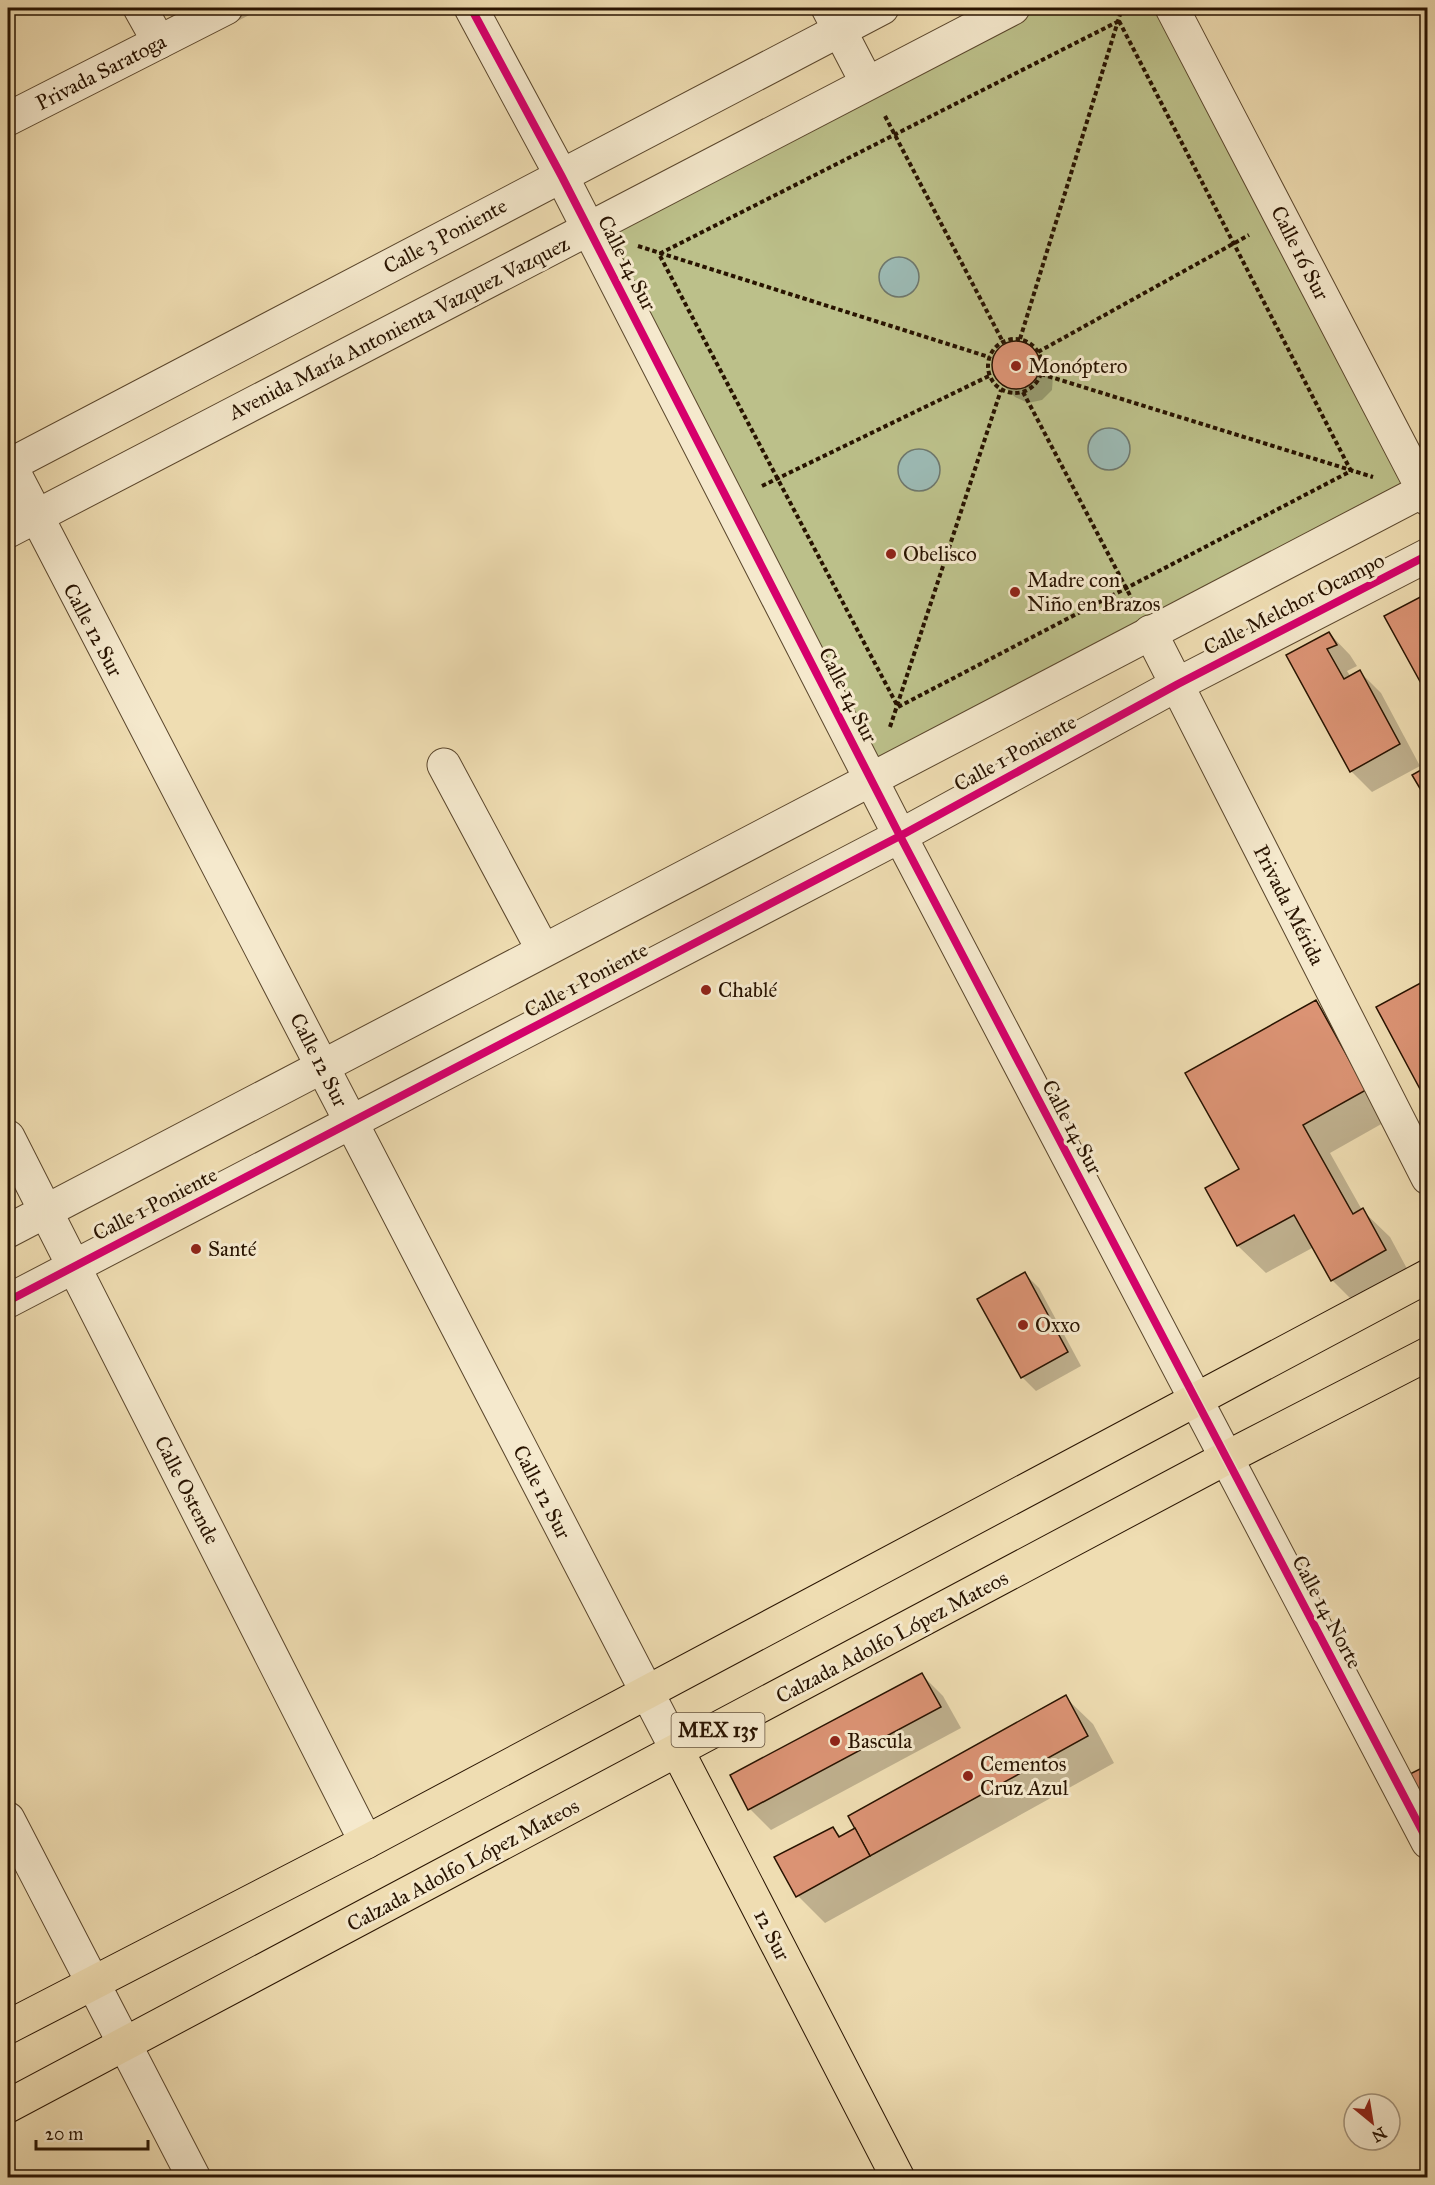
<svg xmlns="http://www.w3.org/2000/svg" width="1435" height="2185" viewBox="0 0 1435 2185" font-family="'IM FELL Great Primer',serif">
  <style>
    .green { fill: #bcc08a; stroke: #726a45; stroke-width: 1.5 }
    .water { fill: #9cbab4; stroke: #6e776c; stroke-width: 1.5 }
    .shadow { fill: #0003 }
    .building { fill: #db9374; stroke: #281300; stroke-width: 1.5 }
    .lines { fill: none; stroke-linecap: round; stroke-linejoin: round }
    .minor-casing { stroke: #5a462c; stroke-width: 35 }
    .major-casing { stroke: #281300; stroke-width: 35 }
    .path { stroke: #281300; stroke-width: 4; stroke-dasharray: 4.5 3; stroke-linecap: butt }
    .minor { stroke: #f5e9cd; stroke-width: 33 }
    .major { stroke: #efddb2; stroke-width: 33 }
    .cycleway-casing { stroke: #f5e9cd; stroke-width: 11 }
    .cycleway { stroke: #d6006c; stroke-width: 8 }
    .poi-dot { fill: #8f2418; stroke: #f5e9cd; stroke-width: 2 }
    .labels { text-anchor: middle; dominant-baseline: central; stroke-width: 6; stroke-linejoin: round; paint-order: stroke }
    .shield { fill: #f5e9cd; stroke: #66533e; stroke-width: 1.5 }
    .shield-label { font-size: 20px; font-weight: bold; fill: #281300 }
    .street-label { font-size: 21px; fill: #281300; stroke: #f5e9cd }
    .poi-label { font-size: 21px; fill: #281300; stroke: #f5e9cd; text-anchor: start }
  </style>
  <rect width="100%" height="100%" fill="#efddb2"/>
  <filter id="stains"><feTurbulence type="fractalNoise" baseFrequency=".00333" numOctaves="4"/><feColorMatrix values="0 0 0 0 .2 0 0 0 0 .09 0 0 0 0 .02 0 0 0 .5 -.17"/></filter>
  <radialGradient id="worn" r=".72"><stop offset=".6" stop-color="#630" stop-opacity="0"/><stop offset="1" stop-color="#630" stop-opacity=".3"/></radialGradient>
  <polygon class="green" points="1015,8 1172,8 1423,490 870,779 589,229"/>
  <g class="water">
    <circle cx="899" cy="277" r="20"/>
    <circle cx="1109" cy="449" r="21"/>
    <circle cx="919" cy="470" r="21"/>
  </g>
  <g class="shadow">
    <polygon points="189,8 263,8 228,26 210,24"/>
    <polygon points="1011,343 1026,345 1051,369 1053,376 1052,390 1042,400 1028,403 1015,397 1000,382 994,370 995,356"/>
    <polygon points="1329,633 1350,655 1357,666 1347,671 1351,677 1360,672 1381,693 1420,766 1372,792 1351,771 1288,656"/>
    <polygon points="1316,1002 1343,1030 1392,1118 1330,1153 1362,1210 1390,1237 1412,1278 1360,1308 1332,1280 1314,1247 1266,1273 1238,1246 1207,1188 1241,1170"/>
    <polygon points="1025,1274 1039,1288 1081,1366 1036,1391 1022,1377"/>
    <polygon points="922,1675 943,1696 961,1728 771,1830 750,1809"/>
    <polygon points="1065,1697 1093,1724 1114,1763 825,1923 798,1896 833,1829 842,1837"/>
  </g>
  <g class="building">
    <circle cx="1016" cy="365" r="24"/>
    <polygon points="1428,593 1428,696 1384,616"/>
    <polygon points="1329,632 1337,645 1327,649 1344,679 1360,670 1400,744 1350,772 1286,655"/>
    <polygon points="1428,766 1428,802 1412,775"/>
    <polygon points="1428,979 1428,1104 1376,1007"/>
    <polygon points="1316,1000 1366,1090 1303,1125 1353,1214 1363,1208 1386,1250 1331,1281 1294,1215 1237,1246 1205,1188 1239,1169 1185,1073"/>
    <polygon points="1025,1272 1068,1352 1021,1378 977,1299"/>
    <polygon points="922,1673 941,1707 748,1810 730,1775"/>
    <polygon points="1066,1695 1088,1736 870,1856 848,1816"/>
    <polygon points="1428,1765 1428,1829 1396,1781"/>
    <polygon points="833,1827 839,1837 855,1828 870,1856 796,1897 774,1857"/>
  </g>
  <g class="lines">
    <defs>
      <g id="minor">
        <polyline points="140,8 159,42"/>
        <polyline points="471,8 561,175 900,836 1428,1842"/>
        <polyline points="828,8 867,83"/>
        <polyline points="1172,8 1428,499"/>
        <polyline points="8,119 226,8"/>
        <polyline points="8,461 678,1752"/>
        <polyline points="8,466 882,8"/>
        <polyline points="8,531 1013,8"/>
        <polyline points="1150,632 1428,1178"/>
        <polyline points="444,765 543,950"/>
        <polyline points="8,1137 366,1842"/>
        <polyline points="8,1231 1428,488"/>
        <polyline points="8,1301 900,836 1178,684 1428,555"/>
        <polyline points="8,1819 194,2178"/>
      </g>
      <g id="major">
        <polyline points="678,1752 898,2178"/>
        <polyline points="8,2027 366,1842 1428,1276"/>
        <polyline points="8,2106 1226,1458 1428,1354"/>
      </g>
    </defs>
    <use href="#minor" class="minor-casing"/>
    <use href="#major" class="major-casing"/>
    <g class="path">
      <polygon points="1119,21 1351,471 898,707 659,254"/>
      <polyline points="885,116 1003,342"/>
      <polyline points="638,246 989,357"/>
      <circle cx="1015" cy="366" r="27"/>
      <polyline points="1020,339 1122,8"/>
      <polyline points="1038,352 1249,235"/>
      <polyline points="1041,374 1373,477"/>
      <polyline points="1023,392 1134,603"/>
      <polyline points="762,486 989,376"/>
      <polyline points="890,727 1001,390"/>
    </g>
    <use href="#minor" class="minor"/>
    <use href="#major" class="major"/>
    <defs>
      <g id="cycleway">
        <polyline points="471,8 561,175 900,836 1428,1842"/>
        <polyline points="8,1301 900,836 1178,684 1428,555"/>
      </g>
    </defs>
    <use href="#cycleway" class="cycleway-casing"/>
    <use href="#cycleway" class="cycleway"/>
  </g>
  <g class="poi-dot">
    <circle cx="1016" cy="366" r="6"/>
    <circle cx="891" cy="554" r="6"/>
    <circle cx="1015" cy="592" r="6"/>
    <circle cx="706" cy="990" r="6"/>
    <circle cx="196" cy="1249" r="6"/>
    <circle cx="1023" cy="1325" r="6"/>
    <circle cx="835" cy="1741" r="6"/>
    <circle cx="968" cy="1776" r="6"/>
  </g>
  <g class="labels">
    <rect class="shield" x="671.5" y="1713" width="93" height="34" rx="4.5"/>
    <g class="shield-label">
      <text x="718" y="1730">MEX 135</text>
    </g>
    <g class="street-label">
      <text transform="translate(101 72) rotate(-27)">Privada Saratoga</text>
      <text transform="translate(445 236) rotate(-28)">Calle 3 Poniente</text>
      <text transform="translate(1300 253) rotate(63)">Calle 16 Sur</text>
      <text transform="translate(627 263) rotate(63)">Calle 14 Sur</text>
      <text transform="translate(399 328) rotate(-27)">Avenida María Antonienta Vazquez Vazquez</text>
      <text transform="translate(1294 604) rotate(-27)">Calle Melchor Ocampo</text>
      <text transform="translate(93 630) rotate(62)">Calle 12 Sur</text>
      <text transform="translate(848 695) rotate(63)">Calle 14 Sur</text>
      <text transform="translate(1015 753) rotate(-29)">Calle 1 Poniente</text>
      <text transform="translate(1289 905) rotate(63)">Privada Mérida</text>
      <text transform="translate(586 980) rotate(-28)">Calle 1 Poniente</text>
      <text transform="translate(319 1060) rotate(63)">Calle 12 Sur</text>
      <text transform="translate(1072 1127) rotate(62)">Calle 14 Sur</text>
      <text transform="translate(155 1204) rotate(-27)">Calle 1 Poniente</text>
      <text transform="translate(187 1490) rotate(63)">Calle Ostende</text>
      <text transform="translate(542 1492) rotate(63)">Calle 12 Sur</text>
      <text transform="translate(1327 1612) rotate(62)">Calle 14 Norte</text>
      <text transform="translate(892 1637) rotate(-28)">Calzada Adolfo López Mateos</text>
      <text transform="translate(463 1865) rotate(-28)">Calzada Adolfo López Mateos</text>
      <text transform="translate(772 1935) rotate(63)">12 Sur</text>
    </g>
    <g class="poi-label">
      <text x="1028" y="366">Monóptero</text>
      <text x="903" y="554">Obelisco</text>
      <text x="1027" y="580">Madre con<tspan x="1027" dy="24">Niño en Brazos</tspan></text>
      <text x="718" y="990">Chablé</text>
      <text x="208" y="1249">Santé</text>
      <text x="1035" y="1325">Oxxo</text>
      <text x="847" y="1741">Bascula</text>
      <text x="980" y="1764">Cementos<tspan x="980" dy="24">Cruz Azul</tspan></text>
    </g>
  </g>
  <rect width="1435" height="2185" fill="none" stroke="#efddb2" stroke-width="30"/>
  <rect x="9" y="9" width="1417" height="2167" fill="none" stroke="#281300" stroke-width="3"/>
  <rect x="15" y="15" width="1405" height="2155" fill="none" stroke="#281300" stroke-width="1.5"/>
  <g transform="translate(1372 2122) rotate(150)"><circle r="28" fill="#f5e9cd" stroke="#a3937b" stroke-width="1.5"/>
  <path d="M0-4.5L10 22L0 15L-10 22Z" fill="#8f2418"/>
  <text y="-9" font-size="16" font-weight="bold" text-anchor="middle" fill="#281300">N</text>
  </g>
  <path d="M36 2140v9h112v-9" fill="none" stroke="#281300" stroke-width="3"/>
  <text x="45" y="2140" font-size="18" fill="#281300" stroke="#f5e9cd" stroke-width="4.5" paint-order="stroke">20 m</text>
  <rect width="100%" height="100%" filter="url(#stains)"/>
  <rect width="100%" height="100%" fill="url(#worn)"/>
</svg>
